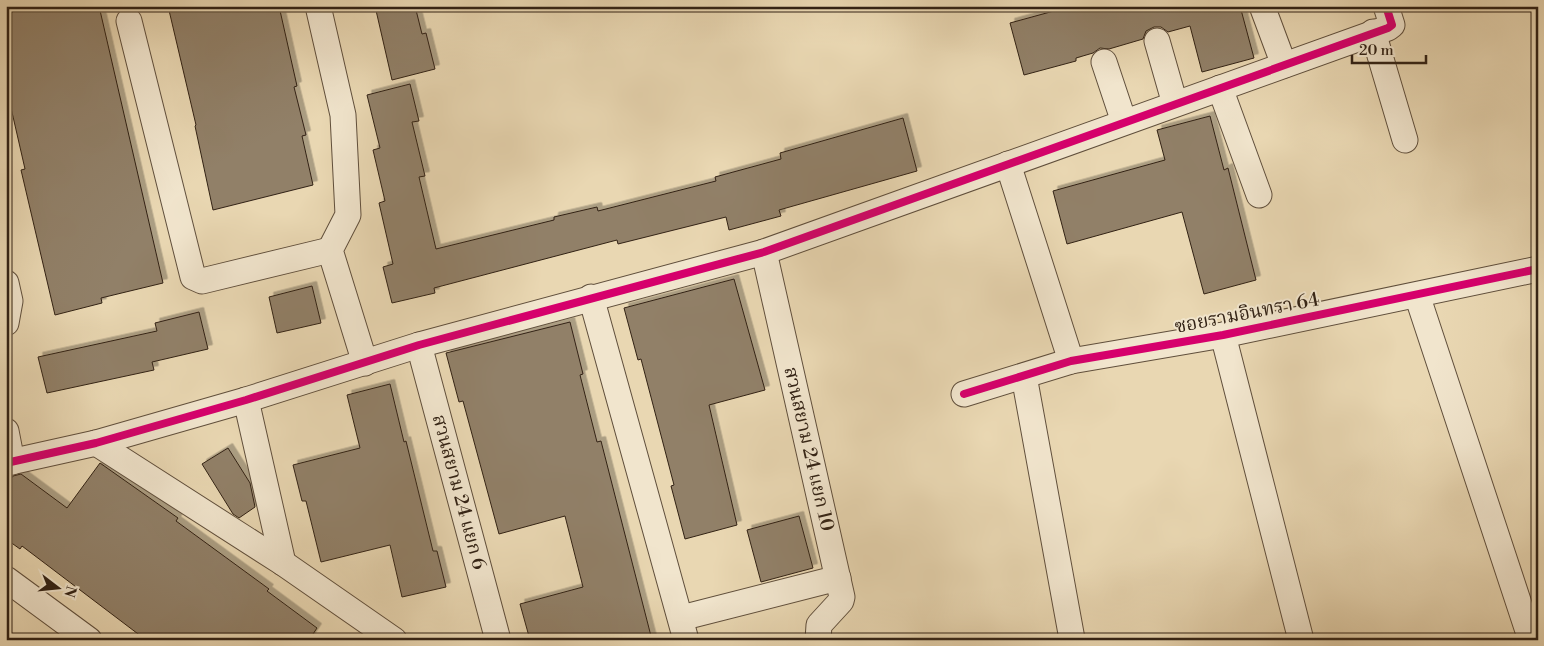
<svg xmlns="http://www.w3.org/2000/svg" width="1544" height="646" viewBox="0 0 1544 646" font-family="'Libre Bodoni','Noto Serif Thai',serif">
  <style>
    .building { fill: #918067; stroke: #322215; filter: url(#shadow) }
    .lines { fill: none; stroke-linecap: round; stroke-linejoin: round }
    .street-casing { stroke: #604f3c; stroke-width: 27 }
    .street { stroke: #f1e5cd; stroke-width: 25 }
    .cycleway-casing { stroke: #f1e5cd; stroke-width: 11 }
    .cycleway { stroke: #d6006c; stroke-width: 8 }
    .labels { text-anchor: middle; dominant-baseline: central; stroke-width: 4; stroke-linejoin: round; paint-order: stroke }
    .street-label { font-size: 19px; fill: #322215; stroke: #f1e5cd }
  </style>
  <defs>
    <filter id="shadow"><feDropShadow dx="4.5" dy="-4.5" stdDeviation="0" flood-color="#0004"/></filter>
  </defs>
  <rect width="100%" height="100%" fill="#e9d7b2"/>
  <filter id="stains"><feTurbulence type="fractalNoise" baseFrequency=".004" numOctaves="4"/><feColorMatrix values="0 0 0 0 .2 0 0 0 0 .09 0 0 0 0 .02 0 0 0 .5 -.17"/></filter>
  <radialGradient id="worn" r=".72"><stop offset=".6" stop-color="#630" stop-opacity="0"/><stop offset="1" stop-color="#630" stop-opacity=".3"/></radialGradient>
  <g class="building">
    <polygon points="6,6 99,6 163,283 101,298 102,303 55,315 21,170 25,169 6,86"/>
    <polygon points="168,6 279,6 297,86 294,87 306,135 302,136 313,185 213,210 195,126 196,125"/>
    <polygon points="375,6 415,6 422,34 426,33 435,69 392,80"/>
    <polygon points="1072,6 1240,6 1254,58 1202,72 1190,26 1168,32 1161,27 1154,27 1146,31 1143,39 1109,49 1100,48 1093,53 1076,58 1076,61 1024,75 1010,23"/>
    <polygon points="410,84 419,121 412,122 425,176 419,177 436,249 554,220 554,217 597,207 598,211 716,181 715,177 781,159 780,153 903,118 917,171 779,210 781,216 729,230 726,217 618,244 617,240 434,288 435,293 392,303 383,267 393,264 379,203 385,201 373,150 380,148 367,95"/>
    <polygon points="1210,116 1224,170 1228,168 1256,280 1204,294 1182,212 1067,244 1053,191 1165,160 1157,130"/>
    <polygon points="734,279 765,390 709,405 737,525 685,539 671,486 674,485 641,359 638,360 624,308"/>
    <polygon points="312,286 321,323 277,333 269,297"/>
    <polygon points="199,312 208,349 152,362 154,370 47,393 38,357 157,331 155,323"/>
    <polygon points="570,322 583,374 580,375 597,442 601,441 652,640 530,640 520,604 583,587 565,516 499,534 463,401 459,402 446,353"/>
    <polygon points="390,384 404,442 406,441 433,551 437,551 446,587 402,597 390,545 321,562 306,501 302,501 293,465 360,448 347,395"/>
    <polygon points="228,448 250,483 255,507 239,518 233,514 202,464"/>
    <polygon points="100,463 178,518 176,521 269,589 267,591 317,628 309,640 146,640 22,546 20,549 6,539 6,486 13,476 21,474 67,508"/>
    <polygon points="799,516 813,568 761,582 747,530"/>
  </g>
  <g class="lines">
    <defs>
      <g id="street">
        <polyline points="318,6 343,115 348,215 330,250 365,363"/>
        <polyline points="1262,6 1284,65"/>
        <polyline points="129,21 193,277 202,281 330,250"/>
        <polyline points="1373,32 1405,140"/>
        <polyline points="1157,41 1175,104"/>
        <polyline points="1104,62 1124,122"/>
        <polyline points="1220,88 1259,195"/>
        <polyline points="1008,164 1071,361"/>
        <polyline points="764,252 842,597 841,601 819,625 818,640"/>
        <polyline points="6,283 10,301 6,323"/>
        <polyline points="1417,295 1531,640"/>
        <polyline points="591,297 686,640"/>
        <polyline points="1223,335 1301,640"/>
        <polyline points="419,345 498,640"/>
        <polyline points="1024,376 1072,639"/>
        <polyline points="964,394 1071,361 1223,335 1538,269"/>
        <polyline points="246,400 283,563"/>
        <polyline points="6,431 12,462"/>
        <polyline points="96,443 283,563 394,640"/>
        <polyline points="6,463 96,443 246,400 419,345 764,252 1388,28 1392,25 1386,6"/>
        <polyline points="6,579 89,640"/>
        <polyline points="681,618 838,578"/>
      </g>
    </defs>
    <use href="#street" class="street-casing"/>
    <use href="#street" class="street"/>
    <defs>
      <g id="cycleway">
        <polyline points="964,394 1071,361 1223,335 1538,269"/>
        <polyline points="6,463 96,443 246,400 419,345 764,252 1388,28 1392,25 1386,6"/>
      </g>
    </defs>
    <use href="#cycleway" class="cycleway-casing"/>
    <use href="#cycleway" class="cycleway"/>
  </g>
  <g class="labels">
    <g class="street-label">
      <text transform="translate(1247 313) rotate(-11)">ซอยรามอินทรา 64</text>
      <text transform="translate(809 449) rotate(77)">สวนสยาม 24 แยก 10</text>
      <text transform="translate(459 492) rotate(75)">สวนสยาม 24 แยก 6</text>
    </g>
  </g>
  <rect width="1544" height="646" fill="none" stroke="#e9d7b2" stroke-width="25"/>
  <rect x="8" y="8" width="1529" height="631" fill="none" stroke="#322215" stroke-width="2.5"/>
  <rect x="12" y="12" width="1519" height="621" fill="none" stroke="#322215"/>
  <g transform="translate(58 588) rotate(106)" stroke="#f1e5cd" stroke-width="4" paint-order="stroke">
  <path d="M0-4L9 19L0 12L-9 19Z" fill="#322215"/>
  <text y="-8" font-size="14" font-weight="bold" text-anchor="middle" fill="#322215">N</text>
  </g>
  <path d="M1352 55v8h74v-8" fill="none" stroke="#322215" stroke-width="2.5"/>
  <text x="1359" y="55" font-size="15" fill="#322215" stroke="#f1e5cd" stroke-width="4" paint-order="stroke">20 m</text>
  <rect width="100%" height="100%" filter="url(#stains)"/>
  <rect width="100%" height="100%" fill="url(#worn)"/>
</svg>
